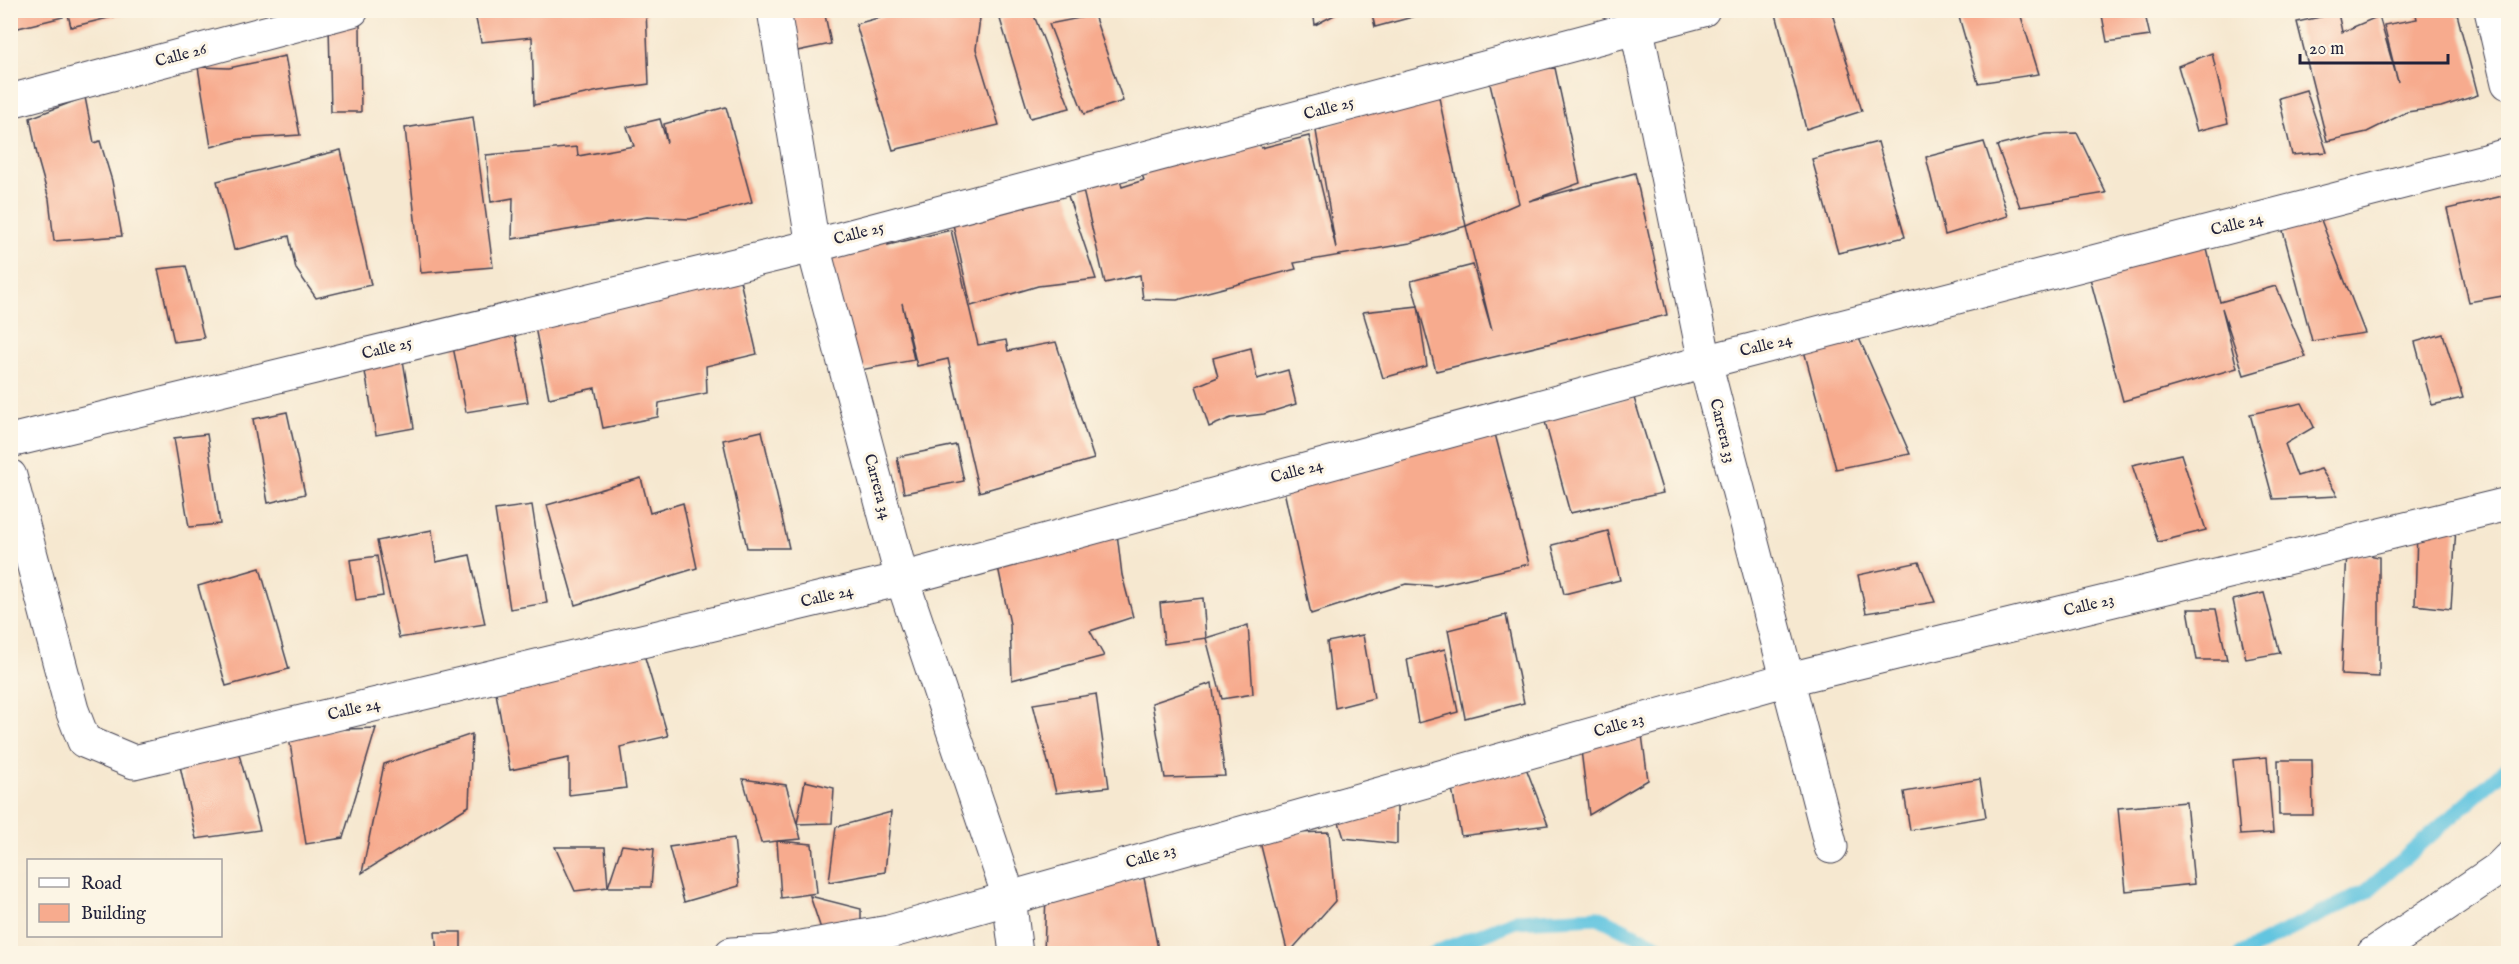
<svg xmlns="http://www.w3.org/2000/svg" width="2519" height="964" viewBox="0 0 2519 964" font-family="'IM FELL English',serif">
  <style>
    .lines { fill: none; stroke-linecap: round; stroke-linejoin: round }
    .stream { stroke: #62c5e0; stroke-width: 15 }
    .building { fill: #f7ab8e }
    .minor-casing { stroke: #424051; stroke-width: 35 }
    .minor { stroke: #fff; stroke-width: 33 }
    .labels { text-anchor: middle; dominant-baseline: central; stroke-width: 6; stroke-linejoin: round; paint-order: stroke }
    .street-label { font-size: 16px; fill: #22223b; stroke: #fcf5e5 }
  </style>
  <rect width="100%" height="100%" fill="#fcf5e5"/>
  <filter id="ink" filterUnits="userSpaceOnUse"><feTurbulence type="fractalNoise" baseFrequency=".0167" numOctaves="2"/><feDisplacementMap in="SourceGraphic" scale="12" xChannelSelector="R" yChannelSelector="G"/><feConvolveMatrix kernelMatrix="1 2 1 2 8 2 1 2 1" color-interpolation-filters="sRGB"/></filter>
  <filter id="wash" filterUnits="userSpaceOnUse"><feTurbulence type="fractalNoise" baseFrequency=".008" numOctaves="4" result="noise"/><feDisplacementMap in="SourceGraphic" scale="24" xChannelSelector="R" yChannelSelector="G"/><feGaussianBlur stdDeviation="1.35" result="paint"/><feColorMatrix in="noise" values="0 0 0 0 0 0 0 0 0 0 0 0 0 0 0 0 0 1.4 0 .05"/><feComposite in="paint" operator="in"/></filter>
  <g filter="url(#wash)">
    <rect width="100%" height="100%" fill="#f6e8d0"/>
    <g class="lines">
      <g class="stream">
        <polyline points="1432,954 1515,921 1598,917 1674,954"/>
        <polyline points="2241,954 2367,891 2508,767"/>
      </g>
    </g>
    <g id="blocks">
      <g class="building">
        <polygon points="10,10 61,10 63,17 10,30"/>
        <polygon points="67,10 137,10 137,11 71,27"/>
        <polygon points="474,10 646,10 649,84 599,91 534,105 532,37 481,42"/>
        <polygon points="786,10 824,10 831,44 797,51"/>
        <polygon points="906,10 981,10 976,49 999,125 893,150 856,24"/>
        <polygon points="1313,10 1344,10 1315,25"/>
        <polygon points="1371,10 1435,10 1435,11 1375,27"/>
        <polygon points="1775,10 1831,10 1862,111 1806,129"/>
        <polygon points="1957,10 2019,10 2039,74 1978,83"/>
        <polygon points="2101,10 2144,10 2150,36 2107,42"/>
        <polygon points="2415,10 2456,10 2478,95 2441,107 2407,112 2367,132 2327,141 2297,22 2338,13 2342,32 2379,16 2398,82 2384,25 2417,19"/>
        <polygon points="1033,13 1070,108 1030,118 1000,19"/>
        <polygon points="1094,15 1123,101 1084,114 1049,24"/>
        <polygon points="329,25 360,25 361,112 331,112"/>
        <polygon points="2212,53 2228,123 2197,131 2178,66"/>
        <polygon points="285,56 300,135 240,139 211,147 198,67 229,68"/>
        <polygon points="1555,68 1580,183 1529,201 1635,173 1667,315 1436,371 1418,306 1427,366 1383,378 1363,312 1418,306 1411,281 1473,265 1492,331 1466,226 1519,203 1487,72"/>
        <polygon points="2306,90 2327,152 2292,155 2279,98"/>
        <polygon points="1438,93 1466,226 1410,243 1294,263 1296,269 1177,300 1143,299 1140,275 1105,283 1081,182 1118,173 1122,187 1144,180 1140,169 1257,136 1261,148 1309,136 1336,248 1316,131 1379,106"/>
        <polygon points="85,97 94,143 100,141 112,181 122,236 54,241 49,199 38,160 30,118"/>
        <polygon points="726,107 752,202 690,219 647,217 512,239 513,198 491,202 486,155 577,147 578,156 634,146 627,127 660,119 667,143 664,124"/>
        <polygon points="473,117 493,267 421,273 405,128"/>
        <polygon points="2077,133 2106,193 2020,207 1997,146 2045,134"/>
        <polygon points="1878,142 1905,237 1838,253 1812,159"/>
        <polygon points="1984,142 2008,216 1945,235 1926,157"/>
        <polygon points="341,150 371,285 316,298 296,269 289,236 234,250 217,181"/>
        <polygon points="1065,187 1096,279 1038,286 971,306 952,220"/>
        <polygon points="2507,195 2508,295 2469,302 2447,209"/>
        <polygon points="2321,220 2365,333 2312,341 2282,227"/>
        <polygon points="951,230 978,345 1006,340 1008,351 1056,342 1094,459 979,492 948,359 917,366 902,303 914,360 850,372 826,248 889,235 888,245"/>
        <polygon points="2205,241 2220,302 2276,286 2306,357 2244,375 2222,308 2237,368 2123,401 2087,267"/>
        <polygon points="186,266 204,338 174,342 158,269"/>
        <polygon points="739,276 757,354 706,366 707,393 659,403 658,417 603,428 595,388 549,398 533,317"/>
        <polygon points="515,333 528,402 466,412 452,342"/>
        <polygon points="2443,334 2463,398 2432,405 2415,342"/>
        <polygon points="1858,336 1910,454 1836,469 1803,347"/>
        <polygon points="1251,348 1257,379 1288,370 1296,404 1264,414 1231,418 1209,427 1196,386 1218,377 1213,358"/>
        <polygon points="403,360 414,428 376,435 364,366"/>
        <polygon points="1634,398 1663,493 1570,513 1544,418"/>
        <polygon points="2302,403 2314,427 2285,444 2297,476 2321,469 2338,496 2273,499 2250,414"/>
        <polygon points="287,412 305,494 268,503 253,419"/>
        <polygon points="1494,430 1529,564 1436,586 1406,584 1311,614 1283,486"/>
        <polygon points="762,431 789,548 747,548 723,440"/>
        <polygon points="207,434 220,524 189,527 174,438"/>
        <polygon points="956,445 964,481 904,493 897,457"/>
        <polygon points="2181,454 2206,530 2158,542 2132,465"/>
        <polygon points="641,478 650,513 683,503 697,568 575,605 547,505"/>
        <polygon points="532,505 547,603 510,609 495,510"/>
        <polygon points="1116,525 1122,575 1133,617 1090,631 1104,656 1012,680 1010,624 997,562"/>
        <polygon points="2456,527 2451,609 2415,605 2417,530"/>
        <polygon points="432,530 436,562 470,555 485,624 399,638 377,541"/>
        <polygon points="1608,531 1620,580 1564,594 1552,545"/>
        <polygon points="2347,551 2379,557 2379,677 2341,675"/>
        <polygon points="377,556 383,596 356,600 350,560"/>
        <polygon points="1919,562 1935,602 1866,613 1858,575"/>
        <polygon points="260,568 289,669 226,686 198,586"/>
        <polygon points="2264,593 2280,653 2246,659 2233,600"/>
        <polygon points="1203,598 1206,638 1248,625 1253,694 1222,699 1206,638 1164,644 1160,603"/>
        <polygon points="2188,609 2216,609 2227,660 2197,660"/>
        <polygon points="1506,615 1524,703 1465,718 1448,630"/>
        <polygon points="1363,635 1374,698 1335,708 1327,642"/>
        <polygon points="641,644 668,736 620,747 626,788 569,795 569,758 510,770 494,682"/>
        <polygon points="1445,649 1458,712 1418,723 1407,659"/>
        <polygon points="1212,683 1225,776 1165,778 1152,703"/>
        <polygon points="1096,694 1109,787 1056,793 1033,704"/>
        <polygon points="1641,727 1648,780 1589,815 1580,742"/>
        <polygon points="376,728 343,838 306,844 288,731"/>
        <polygon points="472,734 469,806 362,873 384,764"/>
        <polygon points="237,747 260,830 196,839 180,766"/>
        <polygon points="2267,757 2273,833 2240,835 2233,760"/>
        <polygon points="1523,760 1548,825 1461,836 1450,778"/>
        <polygon points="2278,760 2312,760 2313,815 2279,815"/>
        <polygon points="743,779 786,785 797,824 805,781 834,788 832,823 797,824 801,839 777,841 812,844 817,893 781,898 777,841 761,843"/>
        <polygon points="1980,779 1986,817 1910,830 1904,792"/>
        <polygon points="1397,801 1397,844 1344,838 1335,809"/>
        <polygon points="2186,802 2194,884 2126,891 2118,808"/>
        <polygon points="891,812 885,872 829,882 836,827"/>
        <polygon points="1329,832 1335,901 1288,954 1258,834"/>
        <polygon points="734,838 739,886 684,902 669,847"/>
        <polygon points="622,845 654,849 651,887 608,887"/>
        <polygon points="555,847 605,847 608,887 575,891"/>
        <polygon points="1144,878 1159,954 1044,954 1046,893"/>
        <polygon points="810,896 861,909 861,933 824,938"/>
        <polygon points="435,932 461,932 461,954 437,954"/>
      </g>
    </g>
  </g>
  <g filter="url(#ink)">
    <use href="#blocks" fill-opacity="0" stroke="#424051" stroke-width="1.5"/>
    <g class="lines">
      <defs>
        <g id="minor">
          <polyline points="774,10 813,246 902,579 1009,897 1016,954"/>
          <polyline points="1633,10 1705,362 1831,847"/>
          <polyline points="2491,10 2508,83"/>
          <polyline points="10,101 352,10"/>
          <polyline points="10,441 813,246 1703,10"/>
          <polyline points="10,476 72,710 84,741 134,762 902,579 1705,362 2508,155"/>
          <polyline points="731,954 772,952 889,932 1785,680 2508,504"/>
          <polyline points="2373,954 2498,869 2508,859"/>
        </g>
      </defs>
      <use href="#minor" class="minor-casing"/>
      <use href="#minor" class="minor"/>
    </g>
  </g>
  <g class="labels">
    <g class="street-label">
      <text transform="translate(181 56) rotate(-15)">Calle 26</text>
      <text transform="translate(1329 109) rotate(-15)">Calle 25</text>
      <text transform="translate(2237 225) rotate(-14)">Calle 24</text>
      <text transform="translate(859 234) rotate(-15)">Calle 25</text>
      <text transform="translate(1766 346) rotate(-14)">Calle 24</text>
      <text transform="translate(387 349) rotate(-14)">Calle 25</text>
      <text transform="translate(1722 431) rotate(76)">Carrera 33</text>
      <text transform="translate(1297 472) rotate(-15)">Calle 24</text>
      <text transform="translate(877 487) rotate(75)">Carrera 34</text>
      <text transform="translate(827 597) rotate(-13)">Calle 24</text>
      <text transform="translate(2089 606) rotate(-14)">Calle 23</text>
      <text transform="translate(354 710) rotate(-13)">Calle 24</text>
      <text transform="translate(1619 726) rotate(-16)">Calle 23</text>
      <text transform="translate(1151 857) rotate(-16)">Calle 23</text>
    </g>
  </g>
  <rect width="2519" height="964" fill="none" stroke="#fcf5e5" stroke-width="36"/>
  <rect x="27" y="859" width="195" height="78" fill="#fcf5e5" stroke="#a5a1a1" stroke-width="1.5"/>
  <rect x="39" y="878" width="30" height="9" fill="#ffffff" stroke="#a5a1a1" stroke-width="1.5"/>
  <text x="81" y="889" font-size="18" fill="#22223b">Road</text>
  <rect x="39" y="904" width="30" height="18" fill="#f7ab8e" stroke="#a5a1a1" stroke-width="1.5"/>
  <text x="81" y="919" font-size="18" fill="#22223b">Building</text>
  <path d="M2300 54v9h148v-9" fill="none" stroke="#22223b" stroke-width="3"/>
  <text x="2309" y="54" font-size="18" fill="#22223b" stroke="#fcf5e5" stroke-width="4.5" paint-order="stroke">20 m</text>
</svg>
